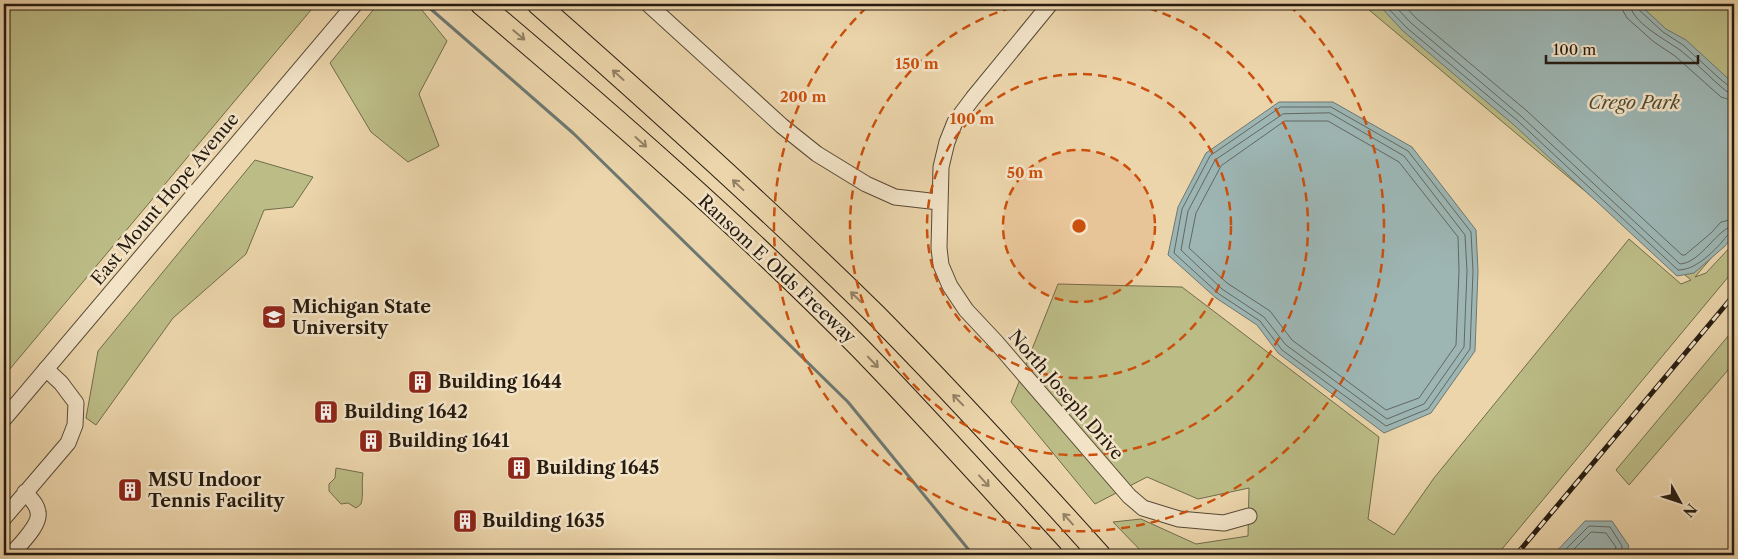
<svg xmlns="http://www.w3.org/2000/svg" width="1738" height="559" viewBox="0 0 1738 559" font-family="'Libre Caslon Text',serif">
  <style>
    .green { fill: #bcbc86; stroke: #706c4b }
    .water { fill: #9db6b4; stroke: #6d7872 }
    .lines { fill: none; stroke-linecap: round; stroke-linejoin: round }
    .shore { stroke: #616862; stroke-width: 1 }
    .stream { stroke: #6d7872; stroke-width: 3 }
    .minor-casing { stroke: #574a37; stroke-width: 17 }
    .highway-casing { stroke: #251b10; stroke-width: 23 }
    .minor { stroke: #f3e4c8; stroke-width: 15 }
    .highway { stroke: #ecd5ab; stroke-width: 21 }
    .rail-casing { stroke: #251b10; stroke-width: 5 }
    .rail { stroke: #f3e4c8; stroke-width: 3; stroke-dasharray: 9; stroke-linecap: butt }
    .oneway { stroke: #928165 }
    .ring { fill: none; stroke: #cb500d; stroke-width: 2.5; stroke-dasharray: 9 6 }
    .labels { text-anchor: middle; dominant-baseline: central; stroke-width: 5; stroke-linejoin: round; paint-order: stroke }
    .park-label { font-size: 18px; font-style: italic; fill: #524b33; stroke: #f3e4c8 }
    .street-label { font-size: 18px; fill: #251b10; stroke: #f3e4c8 }
    .poi-label { font-size: 18px; font-weight: bold; fill: #251b10; stroke: #f3e4c8; text-anchor: start }
    .centre { fill: #cb500d; stroke: #f3e4c8; stroke-width: 2.5 }
    .ring-label { font-size: 15px; text-anchor: middle; font-weight: bold; fill: #cb500d; stroke: #f3e4c8; stroke-width: 5; stroke-linejoin: round; paint-order: stroke }
  </style>
  <rect width="100%" height="100%" fill="#ecd5ab"/>
  <filter id="stains"><feTurbulence type="fractalNoise" baseFrequency=".004" numOctaves="4"/><feColorMatrix values="0 0 0 0 .2 0 0 0 0 .09 0 0 0 0 .02 0 0 0 .5 -.17"/></filter>
  <radialGradient id="worn" r=".72"><stop offset=".6" stop-color="#630" stop-opacity="0"/><stop offset="1" stop-color="#630" stop-opacity=".3"/></radialGradient>
  <g class="green">
    <polygon points="4,4 316,4 4,376"/>
    <polygon points="378,4 417,4 447,41 419,94 439,146 408,162 371,132 330,63"/>
    <polygon points="1362,4 1734,4 1734,231 1695,277 1706,273 1734,243 1734,270 1497,555 1145,555 1113,522 1141,519 1196,544 1248,536 1249,488 1198,499 1147,477 1095,504 1011,402 1058,284 1182,287 1379,437 1368,519 1394,535 1434,478 1629,239 1681,284 1691,280"/>
    <polygon points="255,160 313,177 293,207 264,210 246,254 173,318 96,425 86,418 98,351"/>
    <polygon points="1734,329 1734,363 1629,485 1616,470"/>
    <path d="M 336,468 L 363,473 C 361,484 364,494 361,504 L 356,508 L 348,503 L 341,504 L 329,491 L 329,484 L 335,478 Z"/>
  </g>
  <g class="water">
    <polygon points="1378,4 1639,4 1666,29 1686,40 1734,84 1734,235 1725,246 1694,273 1677,276 1514,125 1403,31"/>
    <polygon points="1279,102 1333,102 1412,147 1476,230 1478,271 1475,351 1431,413 1384,433 1278,353 1257,325 1216,298 1168,255 1178,207 1206,153"/>
    <polygon points="1585,521 1612,521 1629,546 1625,555 1553,555"/>
  </g>
  <g class="lines">
    <g class="shore">
      <path d="M 1384,4 L 1407,28 L 1518,121 L 1678,270 C 1695,270 1711,254 1722,242 C 1726,237 1728,233 1734,232"/>
      <path d="M 1393,4 L 1411,23 L 1522,117 L 1680,264 C 1701,263 1718,227 1734,226"/>
      <polyline points="1403,4 1416,18 1527,111 1682,255 1685,255 1711,233 1721,222 1734,219"/>
      <polyline points="1623,4 1623,11 1627,18 1654,42 1675,56 1721,97 1734,101"/>
      <path d="M 1630,4 C 1631,22 1666,40 1680,50 C 1696,62 1710,78 1726,91 L 1734,94"/>
      <polyline points="1636,4 1638,9 1663,32 1683,45 1719,78 1730,87 1734,87"/>
      <polygon points="1281,107 1331,107 1408,151 1471,232 1473,271 1470,349 1428,409 1386,426 1282,350 1260,321 1219,294 1174,253 1182,209 1210,156"/>
      <polygon points="1330,113 1404,156 1465,235 1467,271 1464,347 1424,404 1387,419 1286,345 1264,317 1222,289 1181,250 1188,211 1215,160 1283,114"/>
      <polygon points="1285,121 1328,121 1399,162 1458,237 1459,271 1456,345 1419,398 1386,410 1292,340 1270,311 1227,283 1189,248 1196,213 1221,166"/>
      <polyline points="1560,555 1589,526 1610,527 1622,546 1621,555"/>
      <polyline points="1568,555 1591,532 1606,533 1616,547 1614,555"/>
    </g>
    <polyline class="stream" points="425,4 573,133 848,402 973,555"/>
    <defs>
      <g id="minor">
        <polyline points="648,4 782,126 817,154 866,184 895,197 939,202"/>
        <polyline points="1050,4 973,98 955,122 947,142 941,167 939,248 941,265 950,286 966,310 996,342 1129,496 1143,508 1179,519 1224,523 1249,516"/>
        <polyline points="4,419 355,4"/>
        <polyline points="4,518 68,443 75,425 76,403 61,383 46,369"/>
        <path d="M 11,555 C 19,545 41,525 38,512 C 37,504 30,498 25,492"/>
      </g>
      <g id="highway">
        <path d="M 481,4 C 611,114 740,226 859,347 C 925,415 988,485 1052,555"/>
        <path d="M 538,4 C 653,105 767,208 876,315 C 953,393 1027,474 1100,555"/>
      </g>
    </defs>
    <use href="#minor" class="minor-casing"/>
    <use href="#highway" class="highway-casing"/>
    <use href="#minor" class="minor"/>
    <use href="#highway" class="highway"/>
    <defs>
      <polyline id="rail" points="1516,555 1734,295"/>
    </defs>
    <use href="#rail" class="rail-casing"/>
    <use href="#rail" class="rail"/>
  </g>
  <defs><path id="oneway-shaft" d="M-6 0H5M1.5-3L5.5 0L1.5 3" fill="none" stroke-width="1.6" stroke-linecap="round" stroke-linejoin="round" transform="scale(1.25)"/></defs>
  <g class="oneway">
    <use href="#oneway-shaft" transform="translate(519 35) rotate(40)"/>
    <use href="#oneway-shaft" transform="translate(618 75) rotate(-138)"/>
    <use href="#oneway-shaft" transform="translate(641 142) rotate(42)"/>
    <use href="#oneway-shaft" transform="translate(738 185) rotate(-137)"/>
    <use href="#oneway-shaft" transform="translate(856 297) rotate(-136)"/>
    <use href="#oneway-shaft" transform="translate(873 362) rotate(46)"/>
    <use href="#oneway-shaft" transform="translate(958 400) rotate(-134)"/>
    <use href="#oneway-shaft" transform="translate(984 481) rotate(48)"/>
    <use href="#oneway-shaft" transform="translate(1068 519) rotate(-132)"/>
  </g>
  <circle cx="1079" cy="226" r="76" fill="#cb500d" fill-opacity=".12"/>
  <g class="ring">
    <circle cx="1079" cy="226" r="76"/>
    <circle cx="1079" cy="226" r="152"/>
    <path d="M1134 4A229 229 0 1 1 1024 4"/>
    <path d="M1289 5A305 305 0 1 1 869 5"/>
  </g>
  <defs>
    <symbol id="university-square" viewBox="-11 -11 22 22"><rect x="-9" y="-9" width="18" height="18" rx="4" fill="#8f2418" stroke="#f3e4c8"/><path d="M0-5L7-2L0 1L-7-2ZM-4 1L0 2.5L4 1V4Q0 6-4 4Z" fill="#fff"/></symbol>
    <symbol id="building-square" viewBox="-11 -11 22 22"><rect x="-9" y="-9" width="18" height="18" rx="4" fill="#8f2418" stroke="#f3e4c8"/><path d="M-4-6H4V6H1V3H-1V6H-4ZM-2.5-4.3h1.7v1.8h-1.7ZM.8-4.3h1.7v1.8H.8ZM-2.5-1h1.7V.8h-1.7ZM.8-1h1.7V.8H.8Z" fill="#fff"/></symbol>
  </defs>
  <g fill-rule="evenodd">
    <use href="#university-square" x="260" y="303" width="28" height="28"/>
    <use href="#building-square" x="406" y="368" width="28" height="28"/>
    <use href="#building-square" x="312" y="398" width="28" height="28"/>
    <use href="#building-square" x="357" y="427" width="28" height="28"/>
    <use href="#building-square" x="505" y="454" width="28" height="28"/>
    <use href="#building-square" x="116" y="476" width="28" height="28"/>
    <use href="#building-square" x="451" y="507" width="28" height="28"/>
  </g>
  <g class="labels">
    <g class="park-label">
      <text x="1634" y="103">Crego Park</text>
    </g>
    <g class="street-label">
      <text transform="translate(165 199) rotate(-50)">East Mount Hope Avenue</text>
      <text transform="translate(777 269) rotate(43)">Ransom E Olds Freeway</text>
      <text transform="translate(1066 395) rotate(49)">North Joseph Drive</text>
    </g>
    <g class="poi-label">
      <text x="292" y="307">Michigan State<tspan x="292" dy="21">University</tspan></text>
      <text x="438" y="382">Building 1644</text>
      <text x="344" y="412">Building 1642</text>
      <text x="388" y="441">Building 1641</text>
      <text x="536" y="468">Building 1645</text>
      <text x="148" y="480">MSU Indoor<tspan x="148" dy="21">Tennis Facility</tspan></text>
      <text x="482" y="521">Building 1635</text>
    </g>
  </g>
  <circle cx="1079" cy="226" r="8" class="centre"/>
  <g class="ring-label">
    <text x="917" y="69">150 m</text>
    <text x="803" y="102">200 m</text>
    <text x="972" y="124">100 m</text>
    <text x="1025" y="178">50 m</text>
  </g>
  <rect width="1738" height="559" fill="none" stroke="#ecd5ab" stroke-width="20"/>
  <rect x="5" y="5" width="1728" height="549" fill="none" stroke="#251b10" stroke-width="2.5"/>
  <rect x="10" y="10" width="1718" height="539" fill="none" stroke="#251b10"/>
  <g transform="translate(1680 502) rotate(130)" stroke="#f3e4c8" stroke-width="4" paint-order="stroke">
  <path d="M0-4L9 19L0 12L-9 19Z" fill="#251b10"/>
  <text y="-8" font-size="14" font-weight="bold" text-anchor="middle" fill="#251b10">N</text>
  </g>
  <path d="M1546 55v8h152v-8" fill="none" stroke="#251b10" stroke-width="2.5"/>
  <text x="1553" y="55" font-size="15" fill="#251b10" stroke="#f3e4c8" stroke-width="4" paint-order="stroke">100 m</text>
  <rect width="100%" height="100%" filter="url(#stains)"/>
  <rect width="100%" height="100%" fill="url(#worn)"/>
</svg>
